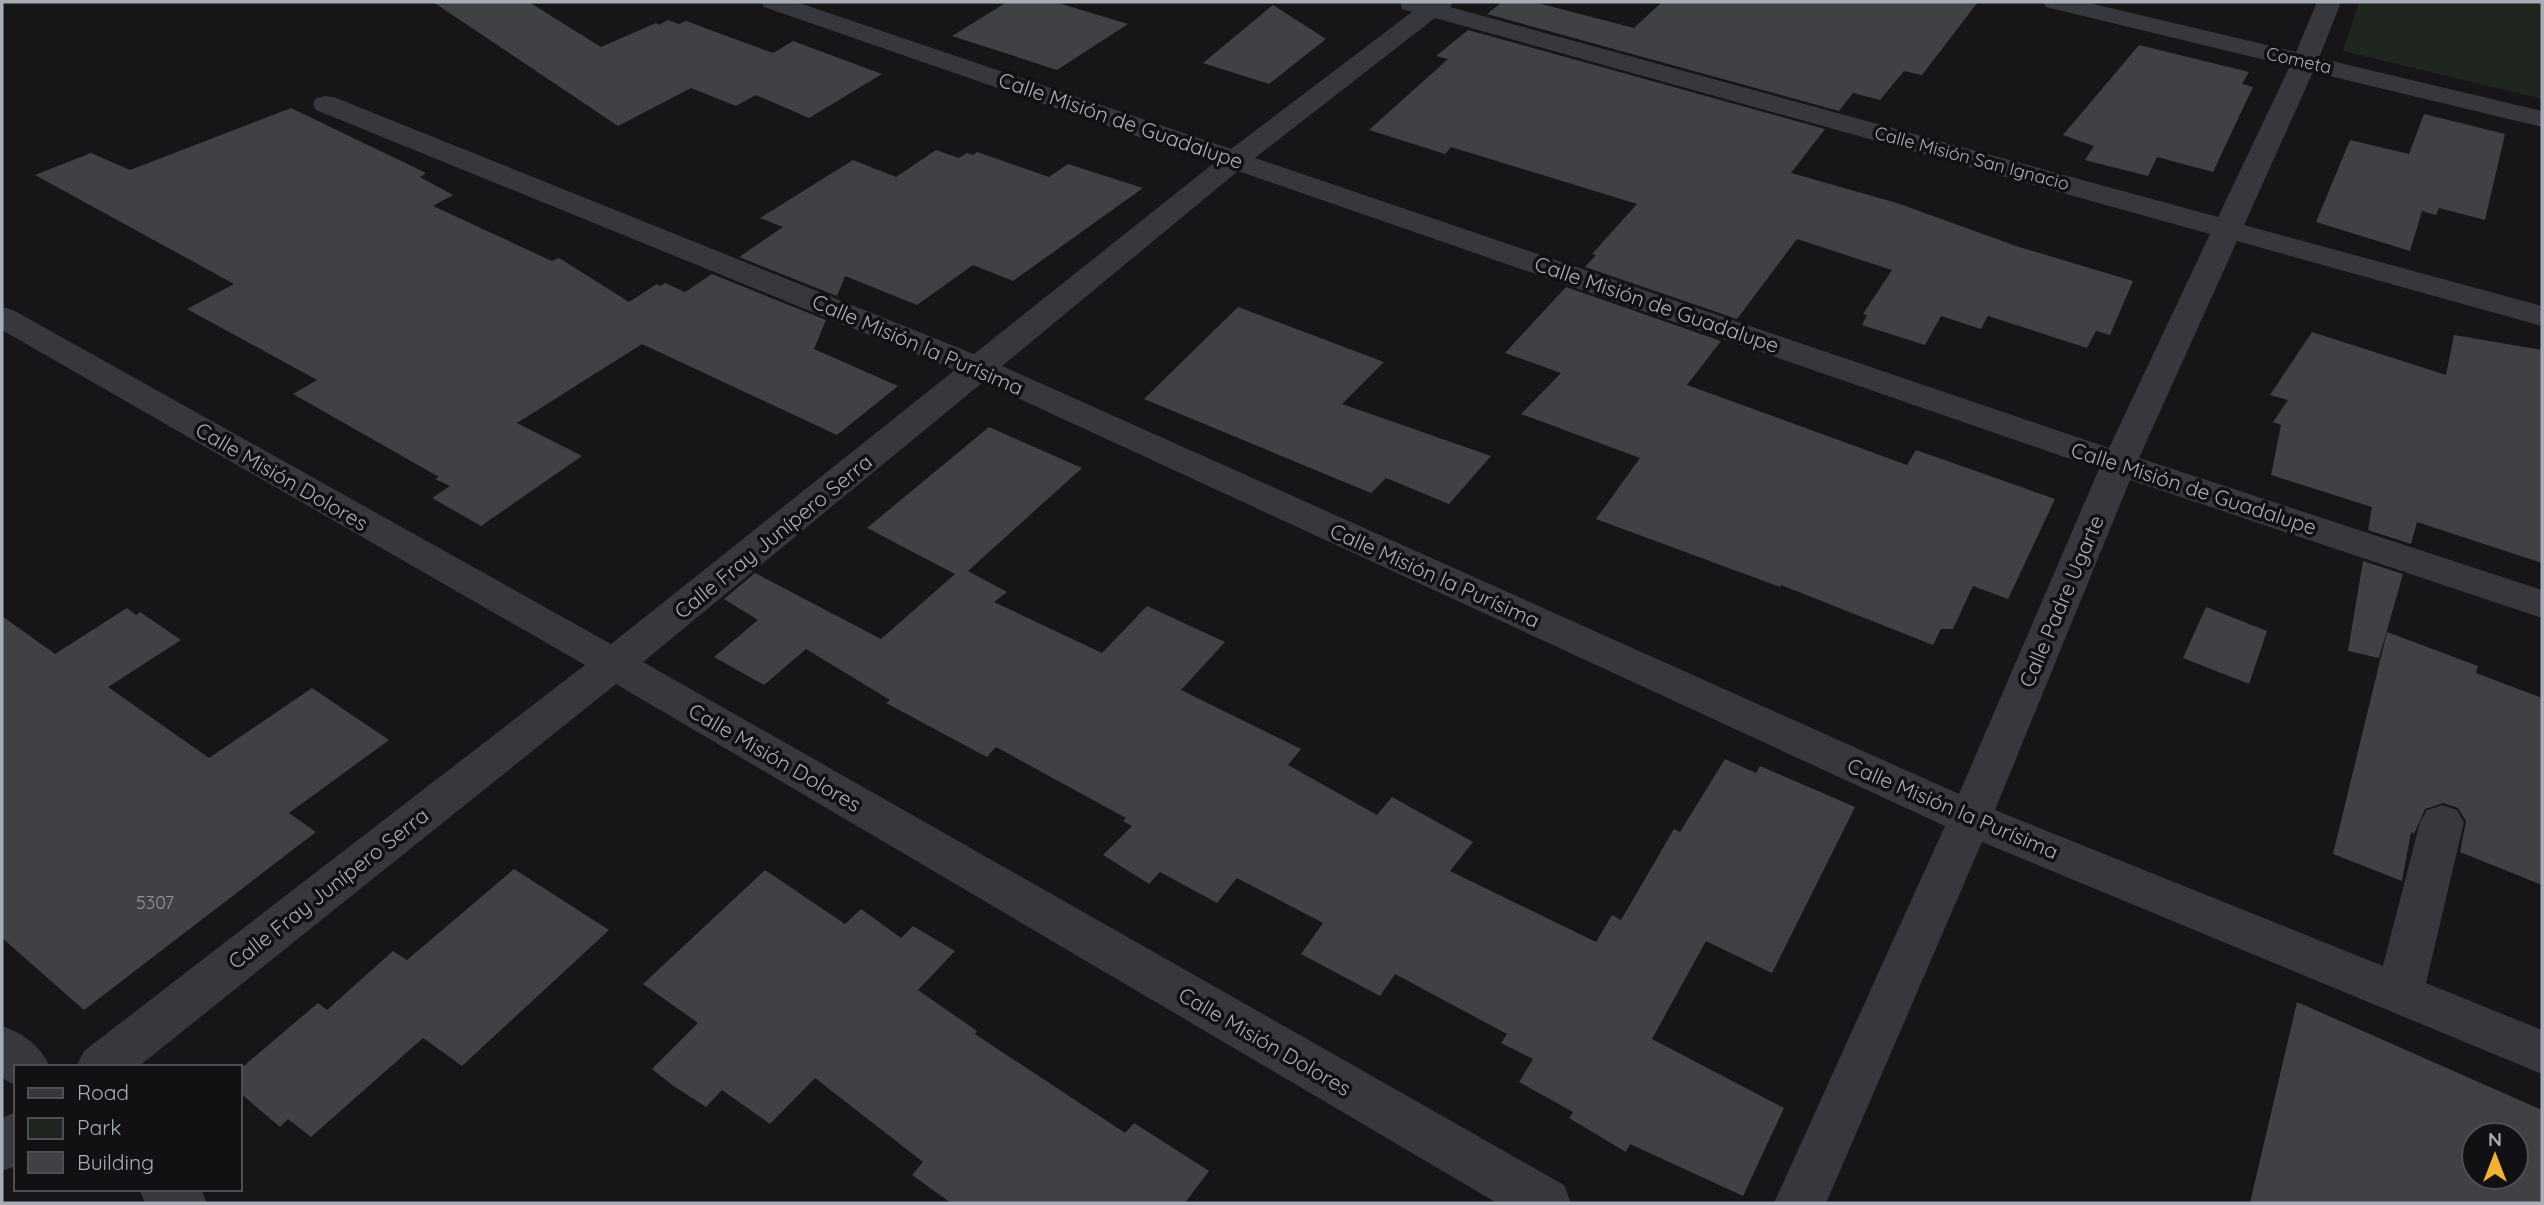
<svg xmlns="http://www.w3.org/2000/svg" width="2544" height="1205" viewBox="0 0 2544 1205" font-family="Quicksand,sans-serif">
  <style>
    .green { fill: #1e261f }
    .building { fill: #404145; fill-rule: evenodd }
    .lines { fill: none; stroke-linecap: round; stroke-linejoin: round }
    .minor { fill: #37383d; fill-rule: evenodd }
    .labels { text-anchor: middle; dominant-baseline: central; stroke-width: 7; stroke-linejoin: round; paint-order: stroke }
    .far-street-label { font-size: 18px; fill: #a8adb8; stroke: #111113 }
    .number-label { font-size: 18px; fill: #8e929b }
    .street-label { font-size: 21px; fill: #a8adb8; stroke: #111113 }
  </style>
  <rect width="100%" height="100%" fill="#161618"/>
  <polygon class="green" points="2359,2 2542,2 2542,99 2343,51"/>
  <g class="building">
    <polygon points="433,2 529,2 601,47 656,23 659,25 668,20 679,24 686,21 773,53 793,41 882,74 809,118 756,95 736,106 691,88 618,126"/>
    <polygon points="1007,2 1055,2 1128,24 1057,70 952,36"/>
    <polygon points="1502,2 1534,2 1634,28 1662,2 1978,2 1922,75 1904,71 1880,100 1853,93 1839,111 1487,14"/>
    <polygon points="1273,5 1326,39 1269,84 1203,63"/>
    <polygon points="1468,30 1825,129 1791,173 1897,203 2016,246 2133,281 2110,335 2096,331 2087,348 1988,316 1981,329 1941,316 1925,345 1862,325 1867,315 1863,314 1892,270 1797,239 1737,319 1585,267 1596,255 1592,254 1637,204 1451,147 1445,154 1369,130 1448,59 1436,56"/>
    <polygon points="2139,45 2249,72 2242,84 2253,87 2213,172 2157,157 2148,176 2085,160 2094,146 2063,135"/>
    <polygon points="291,108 426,173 420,177 453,195 433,206 552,261 559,258 629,302 657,284 660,286 665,283 685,292 712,274 826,320 814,349 898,386 837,435 642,344 517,423 582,456 481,526 432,498 450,486 435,479 439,477 293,394 317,380 187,309 234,284 35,175 91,153 130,170"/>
    <polygon points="2424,114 2505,134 2485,220 2439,208 2436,215 2422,211 2410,251 2316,222 2350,140 2409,154"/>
    <polygon points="936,150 959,158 967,153 973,155 977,152 1049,177 1068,164 1143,188 1013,281 973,265 917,305 845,276 837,296 739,257 783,227 760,218 853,160 896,177"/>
    <polygon points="1566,287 1721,341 1687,385 1907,465 1916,450 2055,499 2008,599 1973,586 1953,629 1941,629 1933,645 1781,585 1780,587 1596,519 1640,458 1521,414 1561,373 1505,353"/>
    <polygon points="1238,307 1384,362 1342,404 1491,456 1449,504 1386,478 1371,493 1144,399"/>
    <polygon points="2312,332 2446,375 2454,335 2542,350 2542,563 2417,522 2411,544 2368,530 2372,507 2271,475 2281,425 2273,422 2288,400 2270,395"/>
    <polygon points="989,427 1082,468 968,571 1007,592 994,602 1102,653 1147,606 1225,642 1181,690 1301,749 1288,765 1377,815 1392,797 1473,842 1450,871 1596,942 1612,915 1621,920 1674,829 1680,832 1725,759 1756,773 1760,766 1855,807 1772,973 1706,941 1652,1039 1784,1108 1743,1196 1630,1144 1626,1152 1569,1118 1573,1112 1519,1082 1533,1059 1501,1043 1507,1034 1395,974 1380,996 1301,954 1323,923 1237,878 1217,903 1160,872 1149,884 1103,855 1132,826 1123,821 1126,818 996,747 987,757 886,703 890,700 806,649 764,685 714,657 758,620 724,599 755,573 881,639 955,574 867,528"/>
    <polygon points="2363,561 2403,574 2379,658 2348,651"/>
    <polygon points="2206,607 2267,631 2249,684 2183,658"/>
    <polygon points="127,608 136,615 140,612 181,640 108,687 209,758 312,688 389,740 289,813 316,832 84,1010 2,938 2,616 55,654"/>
    <polygon points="2387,632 2478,666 2476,673 2542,698 2542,885 2460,852 2466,821 2458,808 2443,803 2425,809 2414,834 2411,832 2402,881 2333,854"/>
    <polygon points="514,869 609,930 462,1066 423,1038 311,1137 288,1119 280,1127 240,1093 240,1069 318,1003 327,1010 393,951 407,960"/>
    <polygon points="765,870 845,924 861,909 901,938 913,926 955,951 918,990 977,1031 975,1034 1125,1133 1134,1123 1209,1171 1185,1203 951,1203 912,1175 923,1162 815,1078 770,1124 722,1090 706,1107 672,1085 652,1069 698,1023 643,984"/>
    <path d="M 2297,1002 L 2542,1110 L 2542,1203 L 2250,1203 ZM 2474,1135 L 2516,1135 L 2516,1177 L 2474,1177 Z"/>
  </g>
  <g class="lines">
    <g class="minor">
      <path d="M 761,2 L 796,2 L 1231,149 L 1412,12 L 1402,9 L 1400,2 L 1453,2 L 1450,7 L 2218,217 L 2290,66 L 2046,7 L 2043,2 L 2085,2 L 2296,52 L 2317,2 L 2341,2 L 2319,58 L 2542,111 L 2542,127 L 2313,72 L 2244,225 L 2542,306 L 2542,326 L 2237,241 L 2139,458 L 2542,590 L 2542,618 L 2130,480 L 1995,810 L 2383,966 L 2420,822 L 2427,810 L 2442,805 L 2457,810 L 2464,822 L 2426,983 L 2542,1030 L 2542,1074 L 1982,842 L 1826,1203 L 1774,1203 L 1945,826 L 983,382 L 643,662 L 1564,1185 L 1571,1203 L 1497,1203 L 616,684 L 138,1067 L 76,1067 L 84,1051 L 585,665 L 2,330 L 2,307 L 13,310 L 611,644 L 955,370 L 316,110 L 313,104 L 316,98 L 326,96 L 336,98 L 974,354 L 1214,163 L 764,7 ZM 1435,18 L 2210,234 L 2109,448 L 1255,158 ZM 1238,171 L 2099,469 L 1959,794 L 1002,366 Z"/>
      <path d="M 2,1026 C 24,1034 40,1045 50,1067 L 16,1067 L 16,1086 L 2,1078 Z"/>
      <polygon points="16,1112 16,1166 2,1171 2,1118"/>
      <polygon points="139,1189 201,1189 207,1203 145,1203"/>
    </g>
  </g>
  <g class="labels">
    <g class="far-street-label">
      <text transform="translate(2299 60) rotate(13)">Cometa</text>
      <text transform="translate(1972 158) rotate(15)">Calle Misión San Ignacio</text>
    </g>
    <g class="number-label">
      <text x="155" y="902">5307</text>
    </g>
    <g class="street-label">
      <text transform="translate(1121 120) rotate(19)">Calle Misión de Guadalupe</text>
      <text transform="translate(1657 304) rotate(19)">Calle Misión de Guadalupe</text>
      <text transform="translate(918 344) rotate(23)">Calle Misión la Purísima</text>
      <text transform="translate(282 476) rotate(30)">Calle Misión Dolores</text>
      <text transform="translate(2194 488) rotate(18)">Calle Misión de Guadalupe</text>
      <text transform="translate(773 536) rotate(-39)">Calle Fray Junípero Serra</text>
      <text transform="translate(1435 575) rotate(24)">Calle Misión la Purísima</text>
      <text transform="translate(2061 601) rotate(-67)">Calle Padre Ugarte</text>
      <text transform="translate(775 757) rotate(30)">Calle Misión Dolores</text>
      <text transform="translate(1953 808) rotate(23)">Calle Misión la Purísima</text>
      <text transform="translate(328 888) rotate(-38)">Calle Fray Junípero Serra</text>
      <text transform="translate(1265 1041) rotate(30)">Calle Misión Dolores</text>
    </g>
  </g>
  <rect width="2544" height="1205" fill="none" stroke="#a8adb8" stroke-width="7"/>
  <rect x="14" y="1065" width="228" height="126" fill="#111113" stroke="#4d4f55" stroke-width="2"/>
  <rect x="28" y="1088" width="35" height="10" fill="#37383d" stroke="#4d4f55" stroke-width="2"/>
  <text x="77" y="1100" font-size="21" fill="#a8adb8">Road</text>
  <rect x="28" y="1118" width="35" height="21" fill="#1e261f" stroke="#4d4f55" stroke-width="2"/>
  <text x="77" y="1135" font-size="21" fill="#a8adb8">Park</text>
  <rect x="28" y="1152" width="35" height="21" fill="#404145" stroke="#4d4f55" stroke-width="2"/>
  <text x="77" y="1170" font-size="21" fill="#a8adb8">Building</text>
  <g transform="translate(2495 1156)"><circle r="33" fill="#111113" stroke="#4d4f55" stroke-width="2"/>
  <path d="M0-5L12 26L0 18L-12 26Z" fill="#f2b134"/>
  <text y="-10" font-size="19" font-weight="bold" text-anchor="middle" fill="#a8adb8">N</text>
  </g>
</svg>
